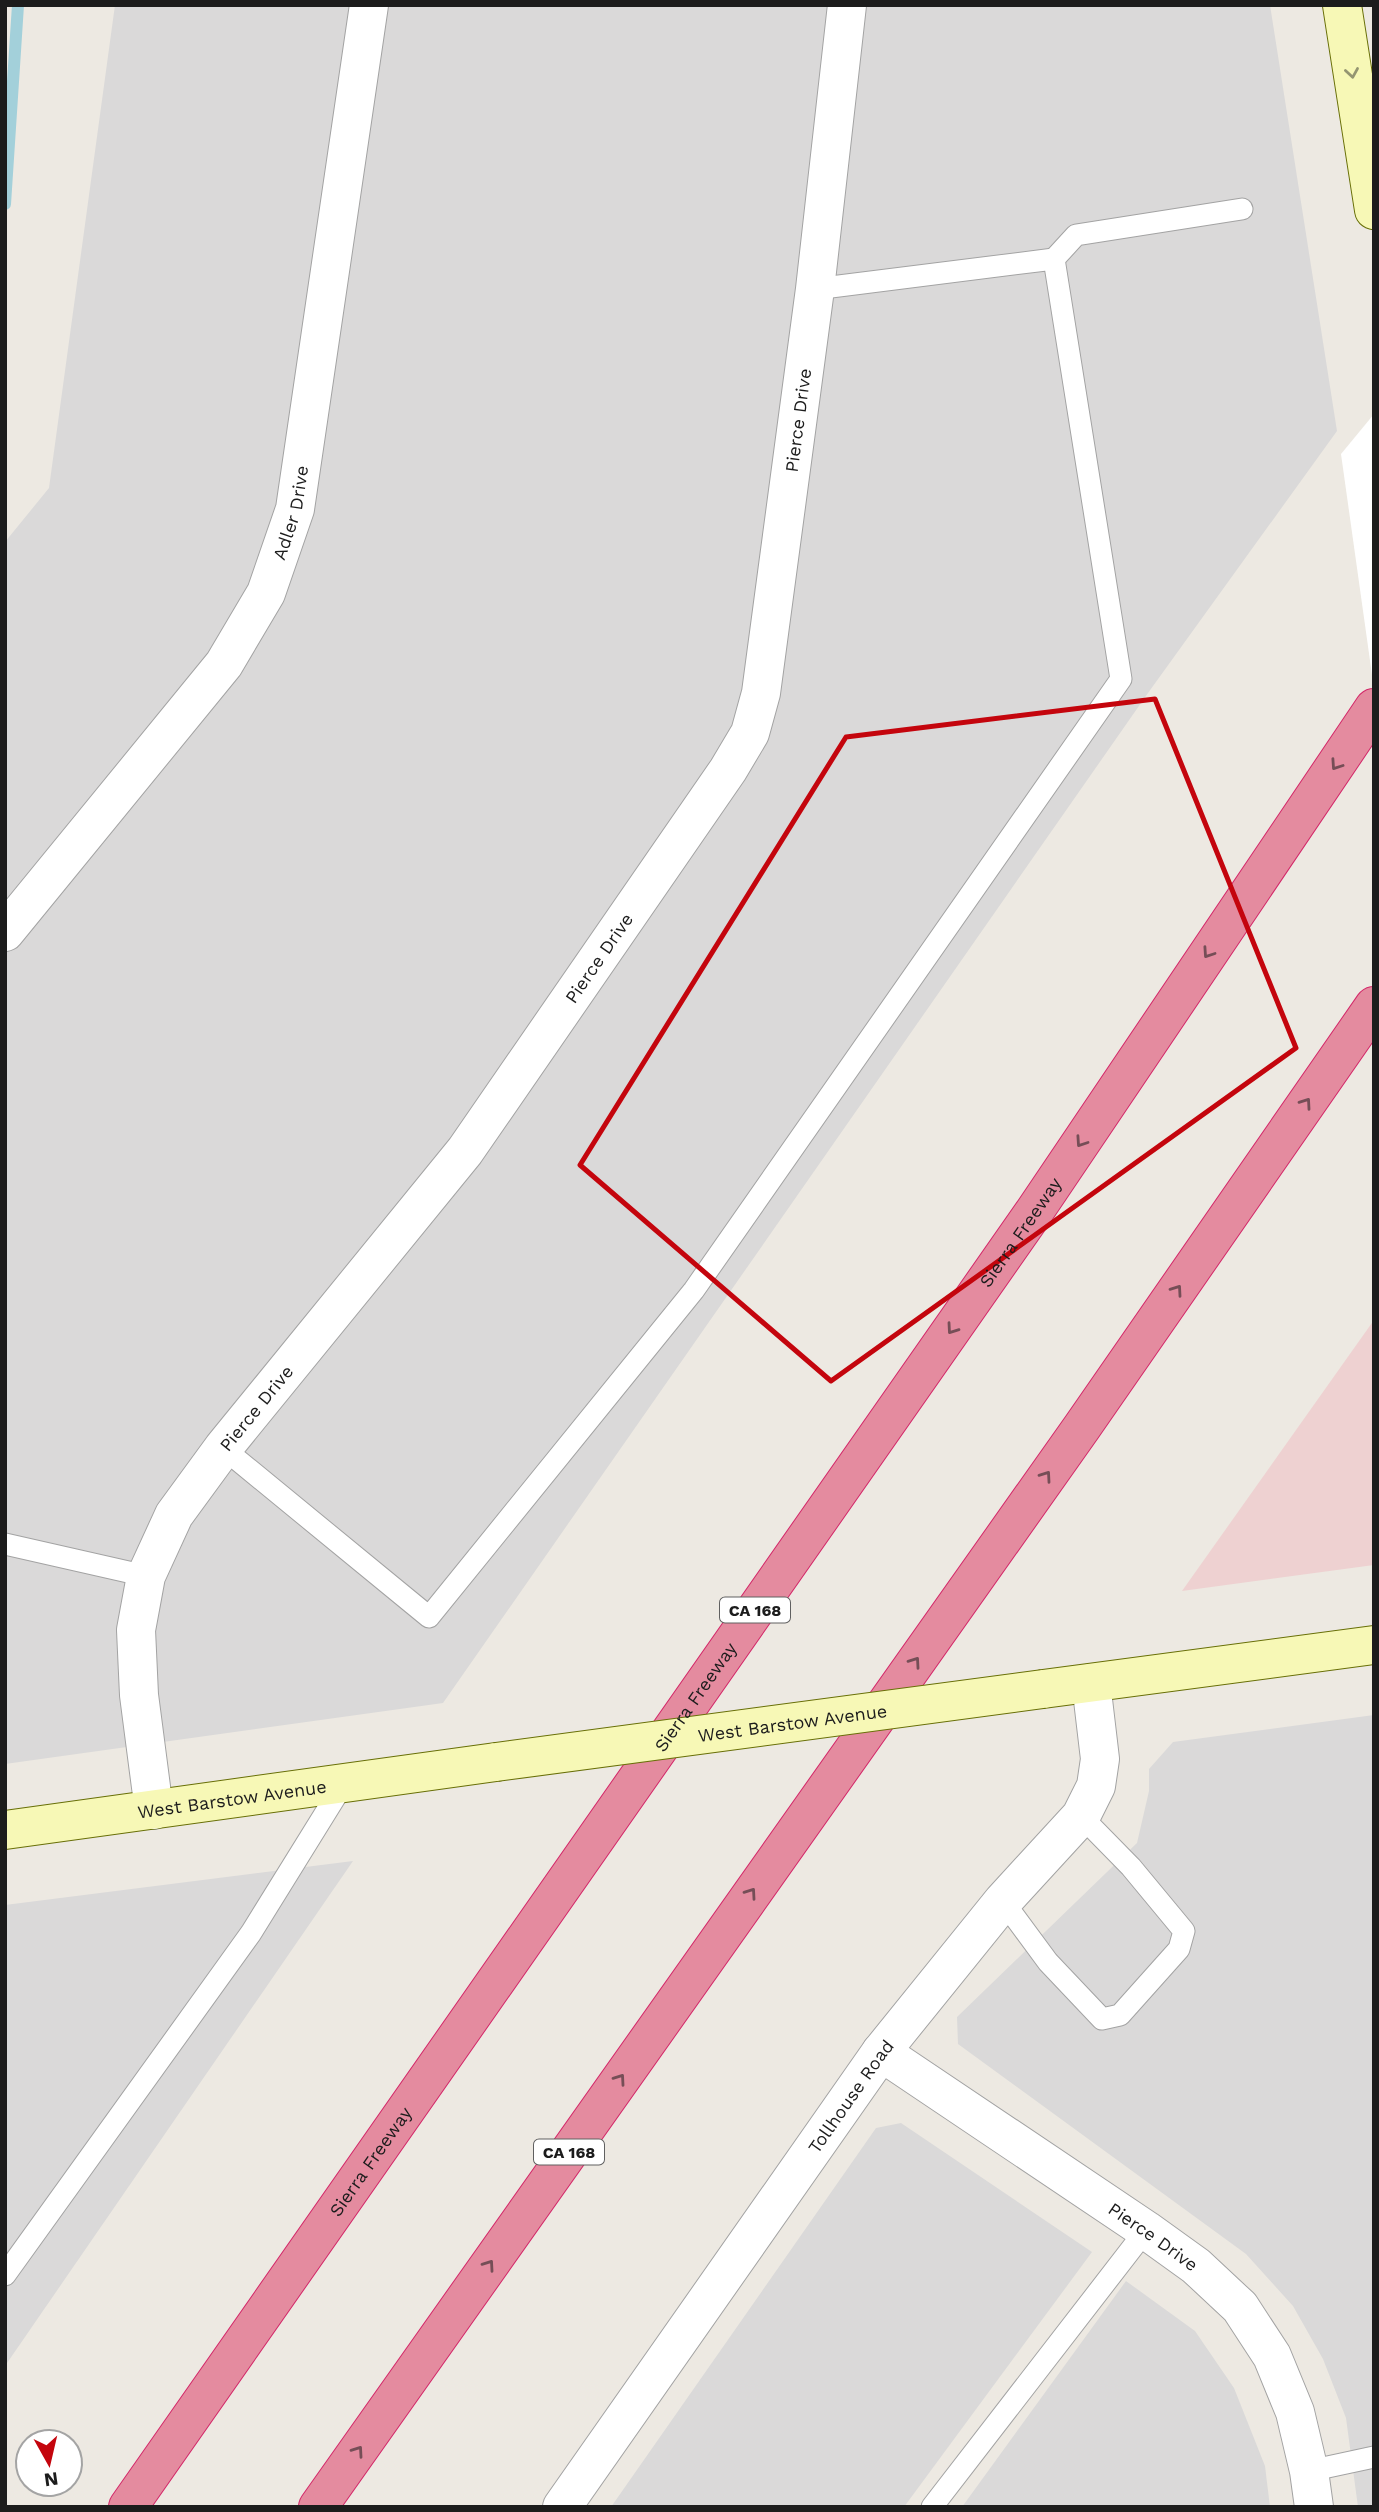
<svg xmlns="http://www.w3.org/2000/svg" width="1379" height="2512" viewBox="0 0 1379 2512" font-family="'Work Sans',sans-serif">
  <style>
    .residential { fill: #dad9d9 }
    .commercial { fill: #eed1d1 }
    .pier { fill: #fff }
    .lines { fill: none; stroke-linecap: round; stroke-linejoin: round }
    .stream { stroke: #a3d0da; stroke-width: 12 }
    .lane-casing { stroke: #a3a3a3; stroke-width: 23 }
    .street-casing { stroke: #a3a3a3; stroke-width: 40 }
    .secondary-casing { stroke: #686f07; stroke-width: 40 }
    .highway-casing { stroke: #d32869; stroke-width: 40 }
    .lane { stroke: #fff; stroke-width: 21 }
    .street { stroke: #fff; stroke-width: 38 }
    .secondary { stroke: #f7f8b6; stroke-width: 38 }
    .highway { stroke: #e48b9f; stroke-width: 38 }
    .secondary-bridge-casing { stroke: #686f07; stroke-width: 40; stroke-linecap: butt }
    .secondary-bridge { stroke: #f7f8b6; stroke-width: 38 }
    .oneway { stroke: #949571 }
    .oneway2 { stroke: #764e57 }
    .marked { fill: none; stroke: #c4050d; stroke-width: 5; stroke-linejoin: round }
    .labels { text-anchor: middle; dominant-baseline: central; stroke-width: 5; stroke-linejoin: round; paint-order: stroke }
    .shield { fill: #fff; stroke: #606060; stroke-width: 2 }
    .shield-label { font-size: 16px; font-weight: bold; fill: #1c1c1c }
    .street-label { font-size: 18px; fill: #1c1c1c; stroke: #fff }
  </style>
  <rect width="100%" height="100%" fill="#ede9e2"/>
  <g class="residential">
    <polygon points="115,5 1270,5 1337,431 1148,693 443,1703 5,1764 5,542 49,488"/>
    <polygon points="1374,1715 1374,2507 1358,2507 1346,2418 1323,2359 1293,2306 1246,2254 958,2044 957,2017 1137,1843 1149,1791 1149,1769 1173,1742"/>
    <polygon points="353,1861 5,2366 5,1905"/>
    <polygon points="901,2123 1092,2252 904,2507 611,2507 876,2128"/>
    <polygon points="1126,2281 1195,2331 1234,2388 1265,2466 1270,2507 962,2507"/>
  </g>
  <polygon class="commercial" points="1374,1320 1374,1565 1182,1591"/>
  <polygon class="pier" points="1374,414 1374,689 1341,454"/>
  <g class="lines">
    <polyline class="stream" points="5,204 18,5"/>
    <defs>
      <g id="lane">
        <polyline points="1054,259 1076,235 1242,209"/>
        <polyline points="223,1448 429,1617 694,1290 1121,679 1054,259 815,289"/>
        <polyline points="5,1544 146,1576"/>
        <polyline points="1003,1901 1048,1962 1102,2019 1120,2015 1179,1949 1184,1931 1131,1867 1081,1816"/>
        <polyline points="5,2275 251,1933 344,1783"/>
        <polyline points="1309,2471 1374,2457"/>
        <polyline points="932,2507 1146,2230"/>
      </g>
      <g id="street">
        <path id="s1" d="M 5,932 L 224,664 L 266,593 L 295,509 L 369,5"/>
        <path id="s2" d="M 154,1810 L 139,1695 L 136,1630 L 146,1576 L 174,1515 L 223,1448 L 465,1151 L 728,770 L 750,733 L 761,693 L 815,289 L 847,5"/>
        <path id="s3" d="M 881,2052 L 1146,2230 L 1196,2266 L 1240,2307 L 1272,2356 L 1295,2412 L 1309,2471 L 1314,2507"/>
        <path id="s4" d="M 562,2507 L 881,2052 L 1003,1901 L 1081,1816 L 1096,1786 L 1100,1759 L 1091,1683"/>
      </g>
      <g id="secondary">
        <polyline points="1342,5 1374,210"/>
        <polyline points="1043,1689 1374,1645"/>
        <path id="s5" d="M 5,1830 L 496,1762"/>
      </g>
      <g id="highway">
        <path id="s6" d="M 128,2507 L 1036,1209 L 1374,708"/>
        <polyline points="318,2507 1082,1427 1374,1006"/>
      </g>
    </defs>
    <use href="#lane" class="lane-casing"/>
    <use href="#street" class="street-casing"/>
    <use href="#secondary" class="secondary-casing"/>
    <use href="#highway" class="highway-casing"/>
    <use href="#lane" class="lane"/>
    <use href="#street" class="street"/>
    <use href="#secondary" class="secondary"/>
    <use href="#highway" class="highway"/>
    <defs>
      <g id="secondary-bridge">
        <path id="s7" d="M 496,1762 L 1043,1689"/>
      </g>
    </defs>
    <use href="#secondary-bridge" class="secondary-bridge-casing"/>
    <use href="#secondary-bridge" class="secondary-bridge"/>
  </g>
  <defs><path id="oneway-chevron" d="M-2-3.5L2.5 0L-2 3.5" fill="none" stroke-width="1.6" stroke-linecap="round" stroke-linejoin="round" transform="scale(1.75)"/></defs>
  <use class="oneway" href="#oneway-chevron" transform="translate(1352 73) rotate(81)"/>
  <g class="oneway2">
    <use href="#oneway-chevron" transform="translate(1336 765) rotate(124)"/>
    <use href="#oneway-chevron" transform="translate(1208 953) rotate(124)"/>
    <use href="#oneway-chevron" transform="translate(1306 1103) rotate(-55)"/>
    <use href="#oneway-chevron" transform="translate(1081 1142) rotate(124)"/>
    <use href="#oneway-chevron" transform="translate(1177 1290) rotate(-55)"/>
    <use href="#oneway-chevron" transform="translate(952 1329) rotate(125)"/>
    <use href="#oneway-chevron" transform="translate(1046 1476) rotate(-55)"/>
    <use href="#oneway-chevron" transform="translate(915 1662) rotate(-55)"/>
    <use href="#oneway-chevron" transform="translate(751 1893) rotate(-55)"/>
    <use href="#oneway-chevron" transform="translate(620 2079) rotate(-55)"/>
    <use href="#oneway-chevron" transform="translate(489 2265) rotate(-55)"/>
    <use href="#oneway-chevron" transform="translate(358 2451) rotate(-55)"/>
  </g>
  <path class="marked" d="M 1155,699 L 1296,1048 L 831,1381 L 580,1165 L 846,737 Z"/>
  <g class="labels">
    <g class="shield">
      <rect x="720" y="1597.5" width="70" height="25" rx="5"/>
      <rect x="534" y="2139.5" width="70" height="25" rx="5"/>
    </g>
    <g class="shield-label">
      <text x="755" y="1610">CA 168</text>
      <text x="569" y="2152">CA 168</text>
    </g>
    <g class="street-label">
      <text stroke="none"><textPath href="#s2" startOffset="1592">Pierce Drive</textPath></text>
      <text stroke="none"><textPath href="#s1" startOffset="513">Adler Drive</textPath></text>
      <text stroke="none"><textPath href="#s2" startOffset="1004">Pierce Drive</textPath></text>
      <text stroke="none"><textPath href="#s6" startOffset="1556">Sierra Freeway</textPath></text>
      <text stroke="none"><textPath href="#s2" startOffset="438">Pierce Drive</textPath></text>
      <text stroke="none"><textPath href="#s6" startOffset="989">Sierra Freeway</textPath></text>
      <text stroke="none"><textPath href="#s7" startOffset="299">West Barstow Avenue</textPath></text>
      <text stroke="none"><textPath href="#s5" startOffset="229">West Barstow Avenue</textPath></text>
      <text stroke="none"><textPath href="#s4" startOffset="502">Tollhouse Road</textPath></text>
      <text stroke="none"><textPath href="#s6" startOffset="422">Sierra Freeway</textPath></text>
      <text stroke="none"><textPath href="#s3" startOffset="329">Pierce Drive</textPath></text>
    </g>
  </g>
  <rect width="1379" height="2512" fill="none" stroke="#1c1c1c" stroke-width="14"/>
  <g transform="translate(49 2463) rotate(172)"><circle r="33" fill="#ffffff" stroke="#a4a4a4" stroke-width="2"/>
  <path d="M0-5L12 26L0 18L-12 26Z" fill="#c4050d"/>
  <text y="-10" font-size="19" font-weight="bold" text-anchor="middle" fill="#1c1c1c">N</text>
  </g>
</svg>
